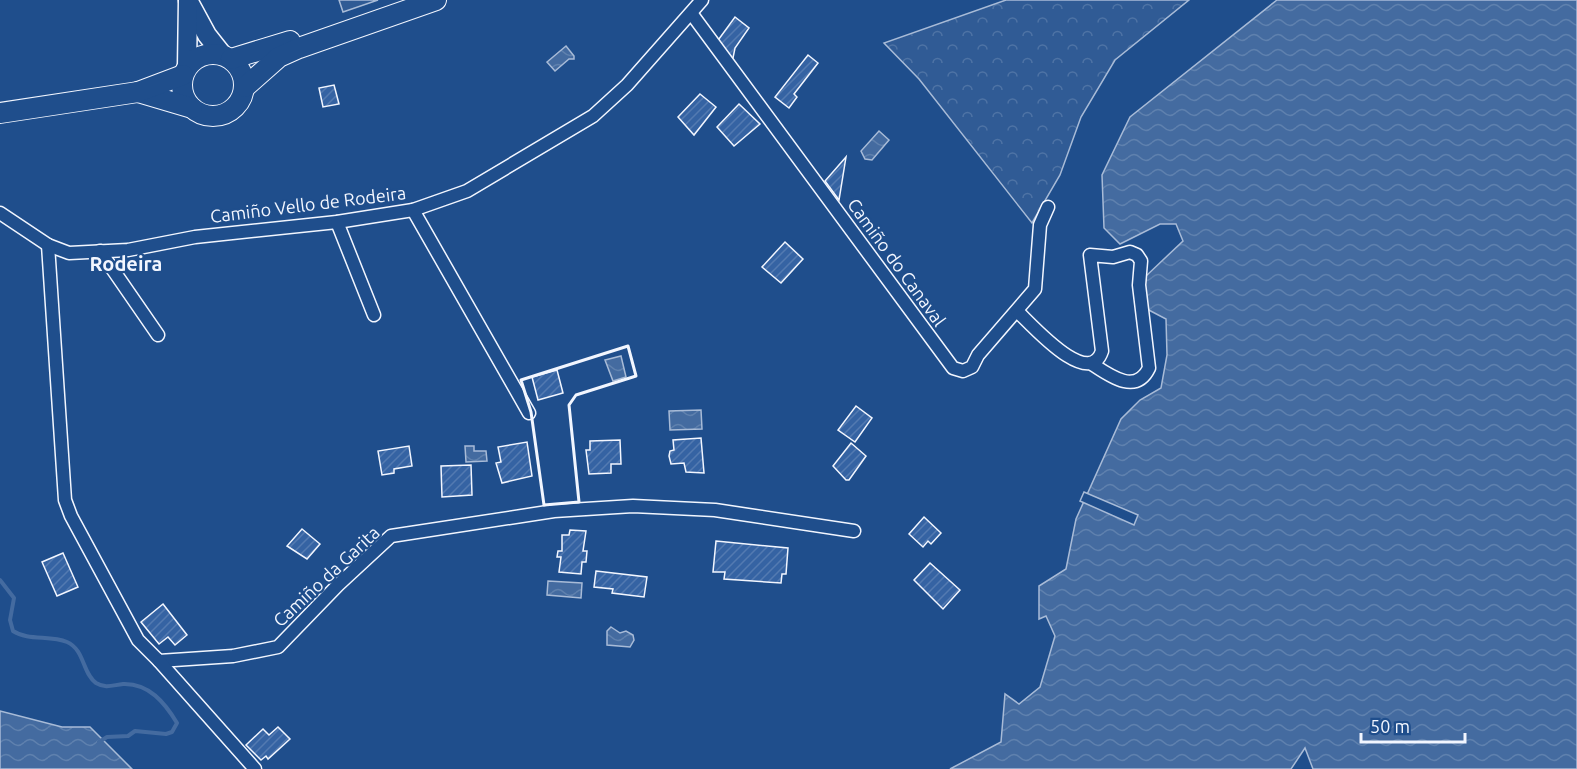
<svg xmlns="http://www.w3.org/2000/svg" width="1577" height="769" viewBox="0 0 1577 769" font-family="Ubuntu,sans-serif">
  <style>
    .forest { fill: url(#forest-crowns); stroke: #a8bbd7; stroke-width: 1.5 }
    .built { fill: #305b95; stroke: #a8bbd7; stroke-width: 1.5 }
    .water { fill: url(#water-waves); stroke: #a8bbd7; stroke-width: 1.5 }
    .pier { fill: #1f4e8c; stroke: #a8bbd7; stroke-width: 1.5 }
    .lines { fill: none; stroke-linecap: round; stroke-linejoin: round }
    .stream { stroke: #446ba0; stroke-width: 4 }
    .building { fill: url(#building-hatch); stroke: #f2f6ff; stroke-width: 1.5 }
    .street-casing { stroke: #f2f6ff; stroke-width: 15 }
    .secondary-casing { stroke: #f2f6ff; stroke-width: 21 }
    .primary-casing { stroke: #f2f6ff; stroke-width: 22 }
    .street { stroke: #1f4e8c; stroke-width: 12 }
    .secondary { stroke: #1f4e8c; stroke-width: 18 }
    .primary { stroke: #1f4e8c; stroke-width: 20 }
    .wall { stroke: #f2f6ff; stroke-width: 3 }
    .labels { text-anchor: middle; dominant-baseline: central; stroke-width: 4.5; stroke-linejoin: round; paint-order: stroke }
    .street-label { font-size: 18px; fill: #f2f6ff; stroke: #1f4e8c }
    .neighbourhood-label { font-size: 20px; font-weight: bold; fill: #f2f6ff; stroke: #1f4e8c }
  </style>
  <defs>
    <pattern id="forest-crowns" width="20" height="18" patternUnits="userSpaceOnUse" patternTransform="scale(1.5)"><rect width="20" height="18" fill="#305b95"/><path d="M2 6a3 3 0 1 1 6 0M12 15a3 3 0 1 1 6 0" fill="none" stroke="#4e73a5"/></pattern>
    <pattern id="water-waves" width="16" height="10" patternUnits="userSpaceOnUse" patternTransform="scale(1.5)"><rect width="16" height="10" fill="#446ba0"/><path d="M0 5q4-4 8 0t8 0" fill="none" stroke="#5f81ae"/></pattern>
    <pattern id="building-hatch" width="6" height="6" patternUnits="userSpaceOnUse" patternTransform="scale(1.5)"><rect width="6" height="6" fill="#3563a3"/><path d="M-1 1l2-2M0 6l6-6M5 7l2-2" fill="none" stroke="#537ab1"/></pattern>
  </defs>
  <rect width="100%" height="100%" fill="#1f4e8c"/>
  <polygon class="forest" points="1006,0 1189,0 1115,60 1081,117 1060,175 1032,223 919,79 884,43"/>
  <polygon class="built" points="339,0 378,0 343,12"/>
  <g class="water">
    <polygon points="1277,0 1577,0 1577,769 1313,769 1305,748 1291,769 950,769 1001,742 1005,694 1019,704 1040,687 1055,636 1046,616 1039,619 1039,586 1066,569 1076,519 1121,419 1140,400 1161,388 1167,355 1166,319 1143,307 1146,276 1183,241 1176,224 1160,224 1120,244 1104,228 1102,175 1130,117"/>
    <polygon points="566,46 574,56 574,59 569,59 555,71 547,62"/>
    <polygon points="879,131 889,140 872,160 865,159 861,151"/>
    <polygon points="621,356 626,377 613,381 605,360"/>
    <polygon points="701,410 702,429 670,430 669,411"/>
    <polygon points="465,446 474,446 474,451 486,451 487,461 466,462"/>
    <polygon points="548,581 582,583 581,598 547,595"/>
    <polygon points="611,627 620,633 626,631 633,635 634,640 630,647 607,645 607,631"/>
    <polygon points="0,711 62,727 90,727 132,769 0,769"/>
  </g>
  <polygon class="pier" points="1084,492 1138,515 1134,525 1080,501"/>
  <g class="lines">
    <path class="stream" d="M 0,580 L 14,598 L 10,620 L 13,631 C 28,641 50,635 67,642 C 85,650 82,673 96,683 C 106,689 113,685 123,684 C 149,683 165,703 177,723 L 172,732 L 166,734 L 135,731 L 128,736 L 107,737 L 99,742"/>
  </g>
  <g class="building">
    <polygon points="735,17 749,28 735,48 733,58 729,59 716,43"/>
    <polygon points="808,55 818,63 794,94 797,97 789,108 775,97"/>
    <polygon points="334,85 339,104 323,107 319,88"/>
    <polygon points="700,94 716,107 694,135 678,117"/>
    <polygon points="739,104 760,124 734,146 717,127"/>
    <polygon points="846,157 839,200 825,181"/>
    <polygon points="785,242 803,259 781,283 762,267"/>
    <polygon points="557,370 563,393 538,400 532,377"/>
    <polygon points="856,406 872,418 855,442 838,430"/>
    <polygon points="701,438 704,473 686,472 684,463 671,464 669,456 670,451 674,450 673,440"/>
    <polygon points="620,440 621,464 611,464 611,473 589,474 586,450 590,450 590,441"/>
    <polygon points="527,442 532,476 502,483 496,463 501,462 498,447"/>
    <polygon points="851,443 866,456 849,480 846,480 833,466"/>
    <polygon points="409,446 412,466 394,469 394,473 382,475 378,451"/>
    <polygon points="471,465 472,495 442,497 441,466"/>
    <polygon points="924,517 941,533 931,544 928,541 923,547 909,534"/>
    <polygon points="302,529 320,544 307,559 287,546"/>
    <polygon points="570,530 586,531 583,551 587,551 586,562 582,562 581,574 559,572 561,557 557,557 558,551 562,551 562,535 569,535"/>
    <polygon points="716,541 788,548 786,574 782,574 781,583 724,579 725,572 713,572"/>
    <polygon points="63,553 78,587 57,596 42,562"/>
    <polygon points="930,563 960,590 943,609 914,580"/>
    <polygon points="596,571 647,577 644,597 612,593 613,589 594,587"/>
    <polygon points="163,604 187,635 175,645 168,637 159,644 141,622"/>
    <polygon points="278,727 290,739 268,759 266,756 261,760 246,745 263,729 269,735"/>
  </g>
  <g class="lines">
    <defs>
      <g id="street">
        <polyline points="691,13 953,368 963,371 972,367 978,355 1035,289 1040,225 1048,207"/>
        <polyline points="413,210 529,413"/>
        <polyline points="0,213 48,245 69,253 128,250 195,237 337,222 413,210 467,191 593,116 627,85 702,0"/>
        <polyline points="337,222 374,315"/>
        <polyline points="48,245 65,500 71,516 138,640 159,661 233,656 278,647 338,585 391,536 554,511 633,506 715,510 854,531"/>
        <polyline points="100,251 158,335"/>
        <path d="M 1017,311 C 1032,325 1089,390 1102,351 L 1090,255 L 1113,257 L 1130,252 L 1137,255 L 1141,261 L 1139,285 L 1149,368 C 1136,395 1110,376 1092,364"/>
        <polyline points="159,661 255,769"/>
      </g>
      <g id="secondary">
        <polyline points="188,0 207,35 222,54"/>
        <polyline points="187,67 188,0"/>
      </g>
      <g id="primary">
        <circle cx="213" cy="85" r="31"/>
        <polyline points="231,59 290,41"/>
        <polyline points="245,87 279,57 299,48 436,0"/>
        <polyline points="138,92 192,108"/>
        <polyline points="0,113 138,92 183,75"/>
      </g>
    </defs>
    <use href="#street" class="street-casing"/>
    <use href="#secondary" class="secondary-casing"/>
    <use href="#primary" class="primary-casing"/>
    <use href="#street" class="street"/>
    <use href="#secondary" class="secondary"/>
    <use href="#primary" class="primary"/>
    <polygon class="wall" points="628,346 636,376 576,395 569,405 579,502 544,505 531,412 521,380"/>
  </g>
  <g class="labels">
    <g class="street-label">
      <text transform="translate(308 204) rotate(-7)">Camiño Vello de Rodeira</text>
      <text transform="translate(897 262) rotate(54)">Camiño do Canaval</text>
      <text transform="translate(326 576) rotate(-43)">Camiño da Garita</text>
    </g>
    <g class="neighbourhood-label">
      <text x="126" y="263">Rodeira</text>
    </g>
  </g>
  <path d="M1361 733v9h104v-9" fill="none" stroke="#f2f6ff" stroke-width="3"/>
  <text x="1370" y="733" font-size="18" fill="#f2f6ff" stroke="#1f4e8c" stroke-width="4.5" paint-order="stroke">50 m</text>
</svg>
